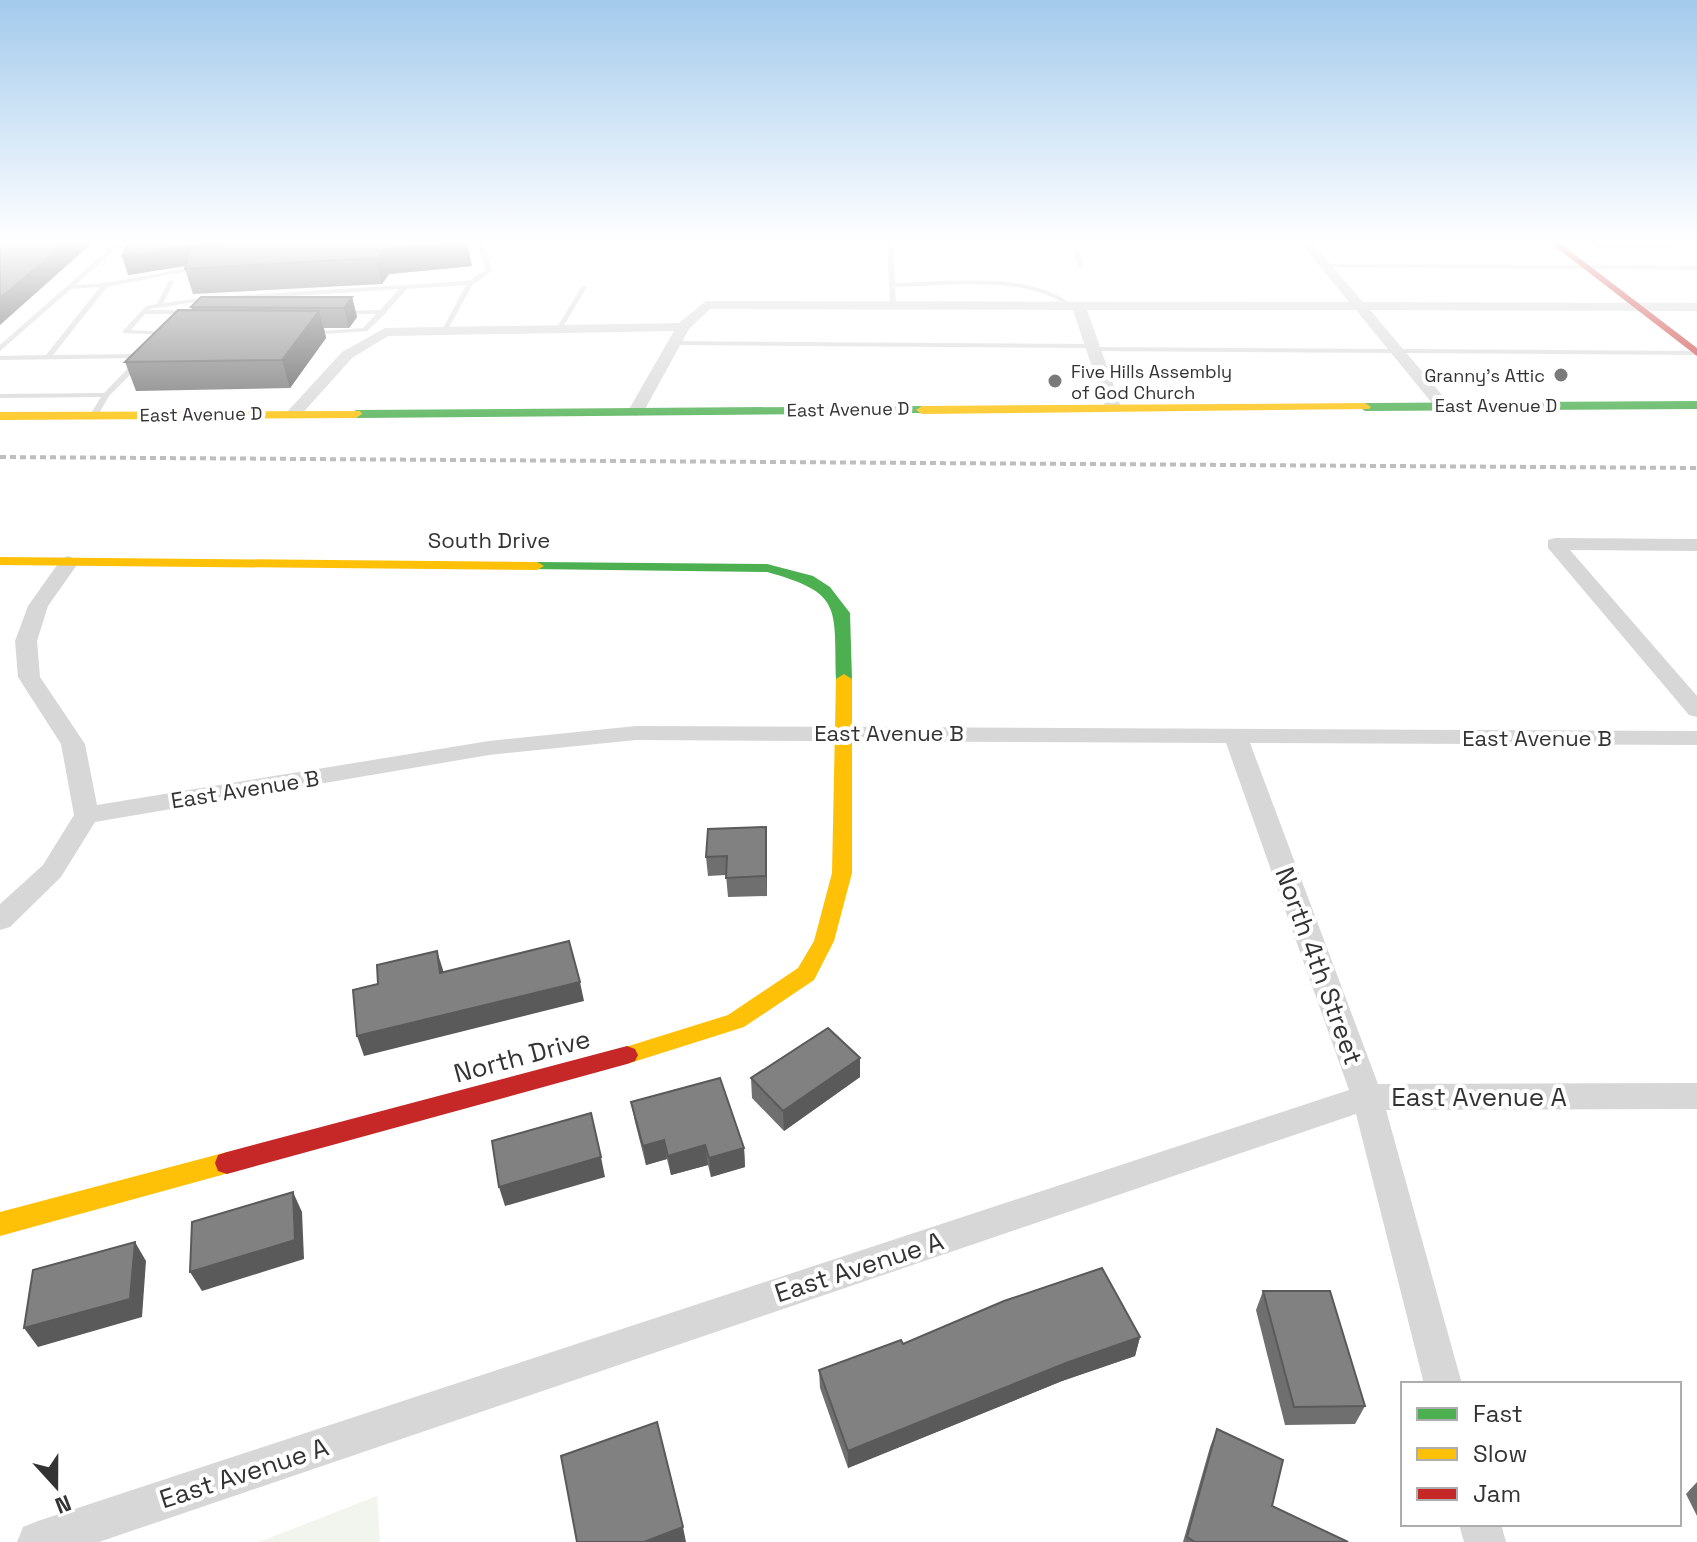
<svg xmlns="http://www.w3.org/2000/svg" width="1697" height="1542" viewBox="0 0 1697 1542" font-family="'Space Grotesk',sans-serif">
  <style>
    .green { fill: #f1f5ed }
    .lines { fill: none; stroke-linecap: round; stroke-linejoin: round }
    .lane { fill: #d7d7d7; fill-rule: evenodd }
    .street { fill: #d7d7d7; fill-rule: evenodd }
    .fast { fill: #4caf50; fill-rule: evenodd }
    .slow { fill: #ffc107; fill-rule: evenodd }
    .jam { fill: #c62828; fill-rule: evenodd }
    .rail { stroke: #bebebe; stroke-width: 4; stroke-dasharray: 6 4; stroke-linecap: butt }
    .wall { fill: #6f6f6f }
    .shaded-wall { fill: #5a5a5a }
    .building { fill: #818181; stroke: #5a5a5a; stroke-width: 2 }
    .poi-dot { fill: #7a7a7a; stroke: #fff; stroke-width: 3 }
    .labels { text-anchor: middle; dominant-baseline: central; stroke-width: 8; stroke-linejoin: round; paint-order: stroke }
    .far-poi-label { font-size: 18px; fill: #333; stroke: #fff; text-anchor: start }
    .far-street-label { font-size: 18px; fill: #333; stroke: #fff }
    .street-label { font-size: 22px; fill: #333; stroke: #fff }
    .near-street-label { font-size: 26px; fill: #333; stroke: #fff }
  </style>
  <rect width="100%" height="100%" fill="#fff"/>
  <polygon class="green" points="377,1496 380,1542 259,1542"/>
  <g class="lines">
    <g class="lane">
      <polygon points="118,241 124,241 76,285 105,283 200,266 203,268 107,287 53,355 144,354 148,356 147,358 109,396 97,417 90,415 101,397 0,398 0,394 104,393 138,358 0,360 0,356 46,355 100,287 71,289 0,351 0,345"/>
      <polygon points="453,241 483,241 492,271 473,284 447,331 442,330 466,285 407,289 387,311 386,313 367,331 310,335 306,333 308,332 363,328 376,314 343,314 340,312 341,311 380,310 399,289 230,300 227,298 230,296 468,281 486,270 477,242 451,244"/>
      <path d="M 887,241 L 1076,241 L 1084,266 L 1081,268 L 1078,266 L 1071,243 L 893,243 L 895,283 C 942,282 1035,271 1070,304 L 1065,305 C 1028,275 942,286 895,287 L 896,304 L 893,306 L 890,304 Z"/>
      <polygon points="1626,241 1632,241 1638,244 1673,244 1676,246 1673,248 1598,248 1595,246 1598,244 1630,244"/>
      <polygon points="1324,264 1697,266 1697,270 1322,267 1322,265"/>
      <polygon points="171,280 174,282 163,303 211,297 214,299 150,309 149,310 193,310 196,312 193,314 145,314 131,330 168,332 172,334 170,335 123,333 123,331 146,306 157,304 168,282"/>
      <polygon points="582,286 587,287 561,330 557,330 556,329"/>
      <polygon points="672,341 1092,344 1095,347 1697,351 1697,355 1094,351 1091,348 675,345 671,343"/>
    </g>
    <g class="street">
      <polygon points="1299,241 1311,241 1363,302 1697,303 1697,311 1370,310 1448,402 1450,405 1442,410 1436,408 1356,310 1087,310 1121,406 1113,411 1105,406 1073,310 710,309 689,329 644,411 636,416 628,411 674,331 388,336 352,358 300,416 286,413 342,352 385,328 679,323 706,301 1349,302"/>
      <polygon points="1555,538 1697,539 1697,551 1570,550 1697,696 1697,717 1689,715 1548,548 1548,540"/>
      <polygon points="69,556 79,562 48,606 37,641 40,677 85,744 97,805 489,741 636,726 1697,731 1697,745 1250,743 1378,1084 1697,1083 1697,1109 1386,1110 1462,1384 1424,1384 1356,1114 99,1542 17,1542 23,1527 38,1521 1349,1090 1226,743 636,740 489,755 95,822 61,877 10,927 0,930 0,904 43,865 74,815 61,744 18,677 15,641 28,606 62,558"/>
      <polygon points="1459,1524 1501,1524 1506,1542 1464,1542"/>
    </g>
    <g class="fast">
      <polygon points="1697,401 1697,409 1365,411 1359,407 1365,403"/>
      <polygon points="922,406 926,407 926,413 356,418 350,414 356,410"/>
      <path d="M 537,562 L 767,564 L 813,576 L 830,587 L 850,613 L 852,679 L 844,684 L 836,679 C 834,607 843,593 767,572 L 532,569 L 530,566 Z"/>
    </g>
    <g class="slow">
      <polygon points="1365,403 1371,407 1369,409 922,414 916,410 922,406"/>
      <polygon points="360,411 362,414 356,418 0,420 0,412"/>
      <polygon points="0,557 537,562 544,566 537,570 0,565"/>
      <polygon points="844,674 852,679 852,873 834,941 814,980 744,1027 627,1064 619,1061 616,1055 619,1049 728,1015 798,968 814,941 832,873 836,679"/>
      <polygon points="227,1152 236,1155 239,1163 236,1171 0,1236 0,1212"/>
    </g>
    <g class="jam">
      <polygon points="1548,241 1557,241 1697,348 1697,356"/>
      <polygon points="627,1046 635,1049 638,1055 635,1061 627,1064 227,1174 218,1171 215,1163 218,1155 227,1152"/>
    </g>
    <polyline class="rail" points="0,457 1697,468"/>
  </g>
  <g class="wall">
    <polygon points="131,241 472,266 389,274 382,284 193,294 185,269 186,266 128,275"/>
    <polygon points="352,297 357,317 349,328 324,328 326,338 290,388 136,391 125,362 192,310 191,307"/>
    <polygon points="767,846 767,896 728,897 726,875 708,876 706,857"/>
    <polygon points="860,1077 784,1131 752,1098 751,1078"/>
    <polygon points="631,1102 744,1148 745,1167 711,1177 708,1165 671,1175 667,1159 646,1165 635,1122"/>
    <polygon points="1263,1291 1365,1406 1355,1424 1285,1425 1256,1310"/>
    <polygon points="1140,1337 1135,1356 1062,1381 848,1468 820,1388 819,1370"/>
    <polygon points="1217,1429 1272,1506 1348,1542 1183,1542 1210,1447"/>
    <polygon points="1697,1482 1697,1516 1686,1494"/>
  </g>
  <g class="shaded-wall">
    <polygon points="68,241 93,241 90,245 0,325 0,298"/>
    <polygon points="225,241 435,241 220,260 128,275 122,256"/>
    <polygon points="467,241 472,266 389,274 382,284 376,258 384,250"/>
    <polygon points="352,297 357,317 349,328 344,308"/>
    <polygon points="319,311 326,338 290,388 282,360"/>
    <polygon points="766,827 767,846 767,896 766,876"/>
    <polygon points="437,951 443,970 446,992 440,973"/>
    <polygon points="580,982 584,1001 364,1056 357,1036"/>
    <polygon points="860,1058 860,1077 784,1131 783,1111"/>
    <polygon points="664,1140 667,1159 646,1165 643,1146"/>
    <polygon points="705,1145 708,1165 671,1175 668,1156"/>
    <polygon points="744,1148 745,1167 711,1177 709,1158"/>
    <polygon points="601,1157 605,1177 505,1206 499,1187"/>
    <polygon points="293,1192 302,1212 304,1259 202,1291 190,1272"/>
    <polygon points="135,1242 146,1261 142,1317 38,1347 24,1328"/>
    <polygon points="1140,1337 1135,1356 1062,1381 848,1468 848,1451 1066,1363"/>
    <polygon points="683,1527 686,1542 644,1542"/>
  </g>
  <g class="building">
    <polygon points="0,241 68,241 0,298"/>
    <polygon points="131,241 225,241 122,256"/>
    <polygon points="264,241 467,241 384,250 376,258 185,269 189,249 214,245"/>
    <polygon points="201,297 352,297 344,308 191,307"/>
    <polygon points="178,310 319,311 282,360 125,362"/>
    <polygon points="766,827 766,876 726,878 727,856 706,857 708,829"/>
    <polygon points="569,941 580,982 357,1036 353,990 378,984 377,965 437,951 440,973"/>
    <polygon points="828,1028 860,1058 783,1111 751,1078"/>
    <polygon points="720,1078 744,1148 709,1158 705,1145 668,1156 664,1140 643,1146 631,1102"/>
    <polygon points="591,1113 601,1157 499,1187 492,1141"/>
    <polygon points="293,1192 295,1240 190,1272 192,1222"/>
    <polygon points="135,1242 130,1299 24,1328 33,1270"/>
    <polygon points="1102,1268 1140,1337 1066,1363 848,1451 819,1370 901,1340 903,1344 1004,1301"/>
    <polygon points="1263,1291 1330,1291 1365,1406 1294,1407"/>
    <polygon points="657,1422 683,1527 644,1542 577,1542 561,1456"/>
    <polygon points="1217,1429 1283,1460 1272,1506 1348,1542 1195,1542 1187,1537"/>
  </g>
  <linearGradient id="sky" x2="0" y2="1"><stop stop-color="#a3caec"/><stop offset="0.53" stop-color="#fff"/><stop offset="1" stop-color="#fff" stop-opacity="0"/></linearGradient>
  <rect width="1697" height="456" fill="url(#sky)"/>
  <g class="poi-dot">
    <circle cx="1561" cy="375" r="8"/>
    <circle cx="1055" cy="381" r="8"/>
  </g>
  <g class="labels">
    <g class="far-poi-label">
      <text x="1071" y="371">Five Hills Assembly<tspan x="1071" dy="21">of God Church</tspan></text>
      <text x="1545" y="375" text-anchor="end">Granny’s Attic</text>
    </g>
    <g class="far-street-label">
      <text x="1496" y="405">East Avenue D</text>
      <text transform="translate(848 409) rotate(-1)">East Avenue D</text>
      <text transform="translate(201 414) rotate(-1)">East Avenue D</text>
    </g>
    <g class="street-label">
      <text x="489" y="540">South Drive</text>
      <text x="889" y="733">East Avenue B</text>
      <text x="1537" y="738">East Avenue B</text>
      <text transform="translate(245 789) rotate(-9)">East Avenue B</text>
    </g>
    <g class="near-street-label">
      <text transform="translate(1319 966) rotate(70)">North 4th Street</text>
      <text transform="translate(522 1056) rotate(-15)">North Drive</text>
      <text x="1479" y="1097">East Avenue A</text>
      <text transform="translate(859 1267) rotate(-18)">East Avenue A</text>
      <text transform="translate(244 1473) rotate(-18)">East Avenue A</text>
    </g>
  </g>
  <rect x="1401" y="1382" width="280" height="144" fill="#ffffff" stroke="#adadad" stroke-width="2"/>
  <rect x="1417" y="1408" width="40" height="12" fill="#4caf50" stroke="#adadad" stroke-width="2"/>
  <text x="1473" y="1422" font-size="24" fill="#333333">Fast</text>
  <rect x="1417" y="1448" width="40" height="12" fill="#ffc107" stroke="#adadad" stroke-width="2"/>
  <text x="1473" y="1462" font-size="24" fill="#333333">Slow</text>
  <rect x="1417" y="1488" width="40" height="12" fill="#c62828" stroke="#adadad" stroke-width="2"/>
  <text x="1473" y="1502" font-size="24" fill="#333333">Jam</text>
  <g transform="translate(56 1486) rotate(159)" stroke="#ffffff" stroke-width="6" paint-order="stroke">
  <path d="M0-6L14 30L0 20L-14 30Z" fill="#333333"/>
  <text y="-12" font-size="22" font-weight="bold" text-anchor="middle" fill="#333333">N</text>
  </g>
</svg>
